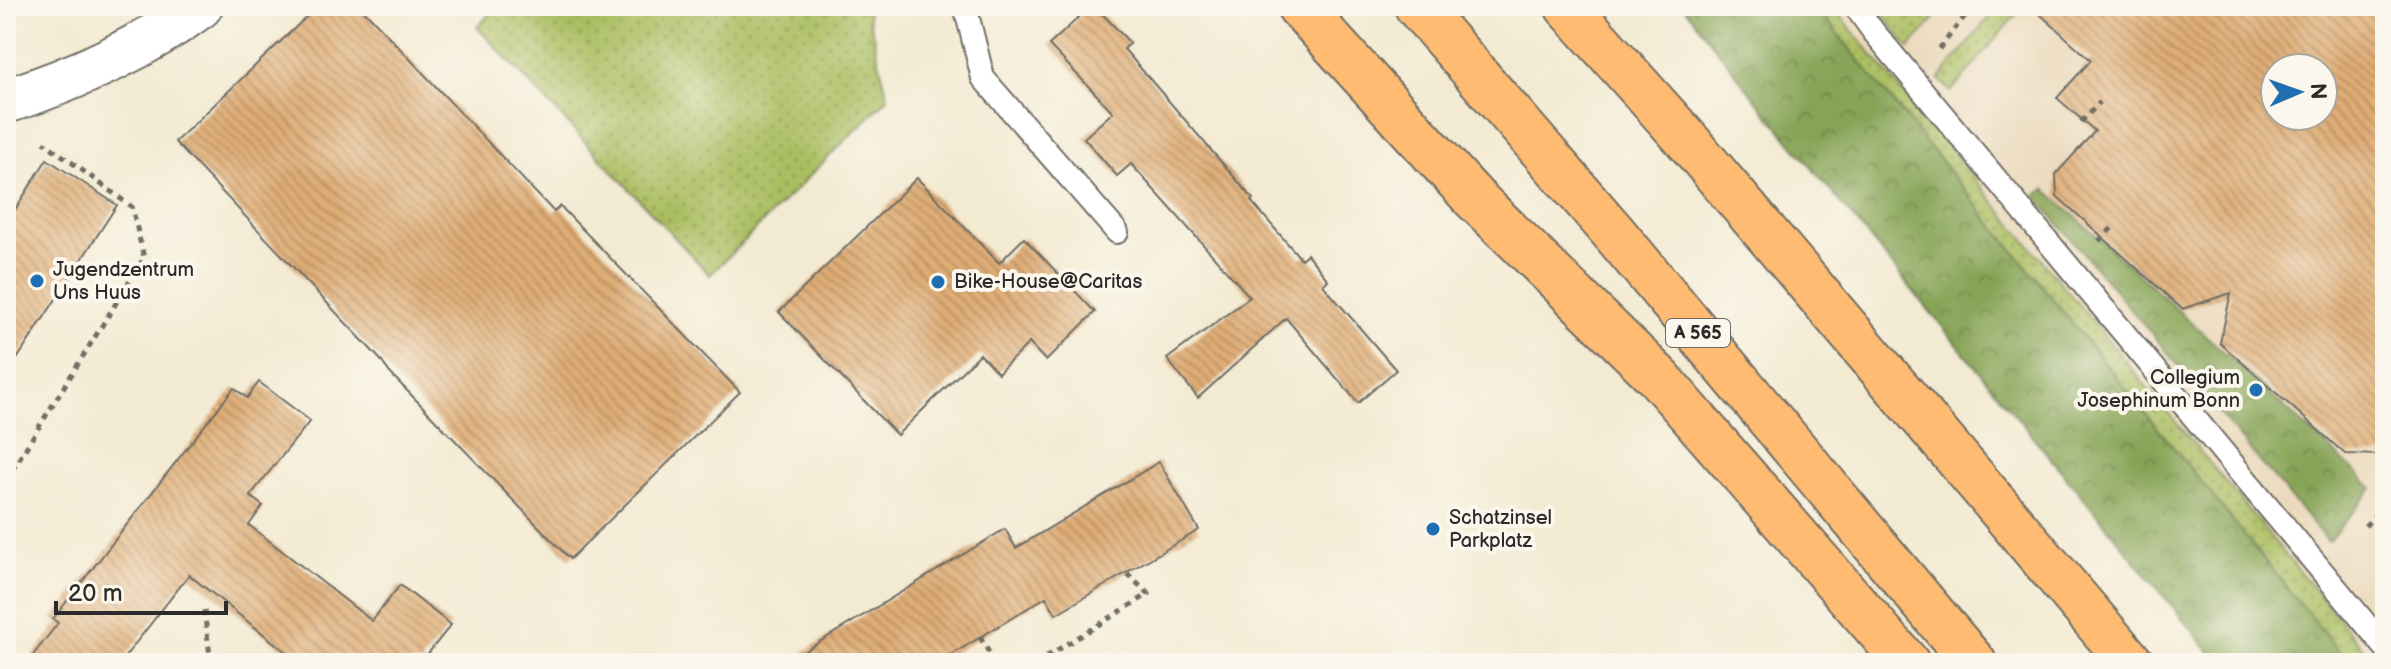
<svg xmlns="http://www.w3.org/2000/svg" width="2391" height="669" viewBox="0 0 2391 669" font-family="'Balsamiq Sans',sans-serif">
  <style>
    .built { fill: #ead8ba; fill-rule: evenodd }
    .grass { fill: url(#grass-dots); stroke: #6a7446; stroke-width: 2 }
    .forest { fill: url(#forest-crowns); stroke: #596840; stroke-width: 2 }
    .building { fill: url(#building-back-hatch); fill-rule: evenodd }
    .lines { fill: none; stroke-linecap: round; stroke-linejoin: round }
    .lane-casing { stroke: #716e65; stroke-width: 26 }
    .street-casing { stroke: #716e65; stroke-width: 48 }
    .highway-casing { stroke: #716e65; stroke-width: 48 }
    .path { stroke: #716e65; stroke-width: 5; stroke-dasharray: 6 6; stroke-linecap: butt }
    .lane { stroke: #fff; stroke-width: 22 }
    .street { stroke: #fff; stroke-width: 44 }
    .highway { stroke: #febb71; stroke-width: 44 }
    .poi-dot { fill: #1f6fb2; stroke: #fbf7ec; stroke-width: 3 }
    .labels { text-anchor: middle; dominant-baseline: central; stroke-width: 8; stroke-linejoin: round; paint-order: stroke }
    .shield { fill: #fbf7ec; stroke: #696865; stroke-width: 2 }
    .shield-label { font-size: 18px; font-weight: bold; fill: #2b2b2b }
    .poi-label { font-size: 20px; fill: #2b2b2b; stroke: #fbf7ec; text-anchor: start }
  </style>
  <defs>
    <pattern id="grass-dots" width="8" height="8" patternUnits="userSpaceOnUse" patternTransform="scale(2)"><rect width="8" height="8" fill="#aabd60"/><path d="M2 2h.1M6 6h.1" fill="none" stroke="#8b9a4f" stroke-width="1.8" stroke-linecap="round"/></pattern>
    <pattern id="forest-crowns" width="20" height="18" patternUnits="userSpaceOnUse" patternTransform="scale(2)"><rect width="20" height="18" fill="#87a456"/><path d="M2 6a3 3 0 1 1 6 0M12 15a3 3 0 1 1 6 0" fill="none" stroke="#6f8647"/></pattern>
    <pattern id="building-back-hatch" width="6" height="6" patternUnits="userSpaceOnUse" patternTransform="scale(2)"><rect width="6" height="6" fill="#dfad76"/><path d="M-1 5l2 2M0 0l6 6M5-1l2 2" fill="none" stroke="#b58d61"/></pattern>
  </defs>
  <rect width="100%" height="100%" fill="#fbf7ec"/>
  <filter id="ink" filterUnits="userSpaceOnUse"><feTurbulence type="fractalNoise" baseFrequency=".0125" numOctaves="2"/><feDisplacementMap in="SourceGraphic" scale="16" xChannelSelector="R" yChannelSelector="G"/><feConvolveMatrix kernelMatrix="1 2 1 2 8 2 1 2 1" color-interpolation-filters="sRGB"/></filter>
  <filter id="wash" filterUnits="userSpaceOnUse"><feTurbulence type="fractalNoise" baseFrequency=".006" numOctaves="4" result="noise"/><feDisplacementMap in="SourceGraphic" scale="32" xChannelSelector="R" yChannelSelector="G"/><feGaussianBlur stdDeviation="1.8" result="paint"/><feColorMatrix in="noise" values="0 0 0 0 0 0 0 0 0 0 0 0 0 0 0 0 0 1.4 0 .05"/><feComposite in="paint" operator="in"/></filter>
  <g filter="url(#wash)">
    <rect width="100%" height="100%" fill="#f3ead2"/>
    <path class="built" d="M 1815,6 L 2385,6 L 2385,663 L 2348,663 ZM 2275,68 L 2323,68 L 2323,116 L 2275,116 Z"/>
    <g class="grass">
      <polygon points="497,6 866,6 888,98 710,275 477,27"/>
      <polygon points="1815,6 1832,6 2375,663 2348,663"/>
      <polygon points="1877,6 1945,6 1909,49"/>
      <polygon points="1998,6 2023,6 1951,92 1939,79"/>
    </g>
    <g class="forest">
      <polygon points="1683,6 1815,6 2348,663 2219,663 1756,100"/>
      <polygon points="2045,189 2373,488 2328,542 2035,196"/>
    </g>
    <g id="blocks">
      <g class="building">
        <polygon points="318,6 360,6 554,212 560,206 740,392 570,559 390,373 379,358 175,142"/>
        <polygon points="1091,6 1095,6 1130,43 1124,49 1253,199 1251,201 1301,259 1307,254 1328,280 1323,285 1396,370 1358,403 1286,318 1198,398 1167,359 1250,297 1131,164 1117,176 1084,138 1113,112 1049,45"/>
        <path d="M 2031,6 L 2385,6 L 2385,455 L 2345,454 L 2220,343 L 2231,293 L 2182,309 L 2057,196 L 2056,174 L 2095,131 L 2057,98 L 2091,60 ZM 2275,68 L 2323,68 L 2323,116 L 2275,116 Z"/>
        <polygon points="47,159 117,205 6,376 6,224"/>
        <polygon points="917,178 999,263 1024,238 1095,312 1046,361 1029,343 998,373 980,354 897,435 779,312"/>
        <polygon points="259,382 310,421 250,496 263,506 249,525 372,621 400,585 451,625 422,661 424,663 300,663 189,575 120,663 27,663 58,623 53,619 234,388 247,398"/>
        <polygon points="1159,462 1199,530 1056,614 1046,597 938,663 785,663 1005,529 1016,548"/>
      </g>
    </g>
  </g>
  <g filter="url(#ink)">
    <use href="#blocks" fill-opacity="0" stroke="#716e65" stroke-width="2"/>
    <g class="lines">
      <defs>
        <g id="lane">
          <polyline points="965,6 983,78 1117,232"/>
          <polyline points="1855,6 1873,31 2385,647"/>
        </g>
        <path id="street" d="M 6,101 C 75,79 142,49 200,6"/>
        <g id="highway">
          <polyline points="1299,6 1474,198 1659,378 1907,663"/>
          <polyline points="1417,6 1614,233 1974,663"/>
          <polyline points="1567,6 1687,140 2131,663"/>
        </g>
      </defs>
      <use href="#lane" class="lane-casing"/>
      <use href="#street" class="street-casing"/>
      <use href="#highway" class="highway-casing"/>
      <g class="path">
        <polyline points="1939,49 1973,6"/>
        <polyline points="2081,122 2100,102"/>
        <polyline points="2099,241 2112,228"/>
        <polyline points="6,480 144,258 132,207 44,142"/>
        <polyline points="2365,526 2385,505"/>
        <polyline points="204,610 211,663"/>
        <polyline points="980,637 995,663"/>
        <polyline points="1036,663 1149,594 1126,573"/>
      </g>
      <use href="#lane" class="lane"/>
      <use href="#street" class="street"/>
      <use href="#highway" class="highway"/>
    </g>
  </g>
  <g class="poi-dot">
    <circle cx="37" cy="281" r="8"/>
    <circle cx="938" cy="282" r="8"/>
    <circle cx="2256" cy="390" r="8"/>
    <circle cx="1433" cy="529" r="8"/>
  </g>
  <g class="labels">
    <rect class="shield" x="1666" y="319" width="64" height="28" rx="6"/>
    <g class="shield-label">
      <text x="1698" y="333">A 565</text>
    </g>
    <g class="poi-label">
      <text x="53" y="270">Jugendzentrum<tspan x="53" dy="23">Uns Huus</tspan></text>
      <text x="954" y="282">Bike-House@Caritas</text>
      <text x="2240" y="378" text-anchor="end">Collegium<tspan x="2240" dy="23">Josephinum Bonn</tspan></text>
      <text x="1449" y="518">Schatzinsel<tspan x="1449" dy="23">Parkplatz</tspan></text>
    </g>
  </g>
  <rect width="2391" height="669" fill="none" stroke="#fbf7ec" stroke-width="32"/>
  <g transform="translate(2299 92) rotate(88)"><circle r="38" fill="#fbf7ec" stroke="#a8a59f" stroke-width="2"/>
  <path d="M0-6L14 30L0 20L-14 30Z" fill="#1f6fb2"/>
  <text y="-12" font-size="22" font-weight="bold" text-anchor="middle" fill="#2b2b2b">N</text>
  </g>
  <path d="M56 601v12h170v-12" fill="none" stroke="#2b2b2b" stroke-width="4"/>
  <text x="68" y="601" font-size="24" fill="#2b2b2b" stroke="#fbf7ec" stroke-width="6" paint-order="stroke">20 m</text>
</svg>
